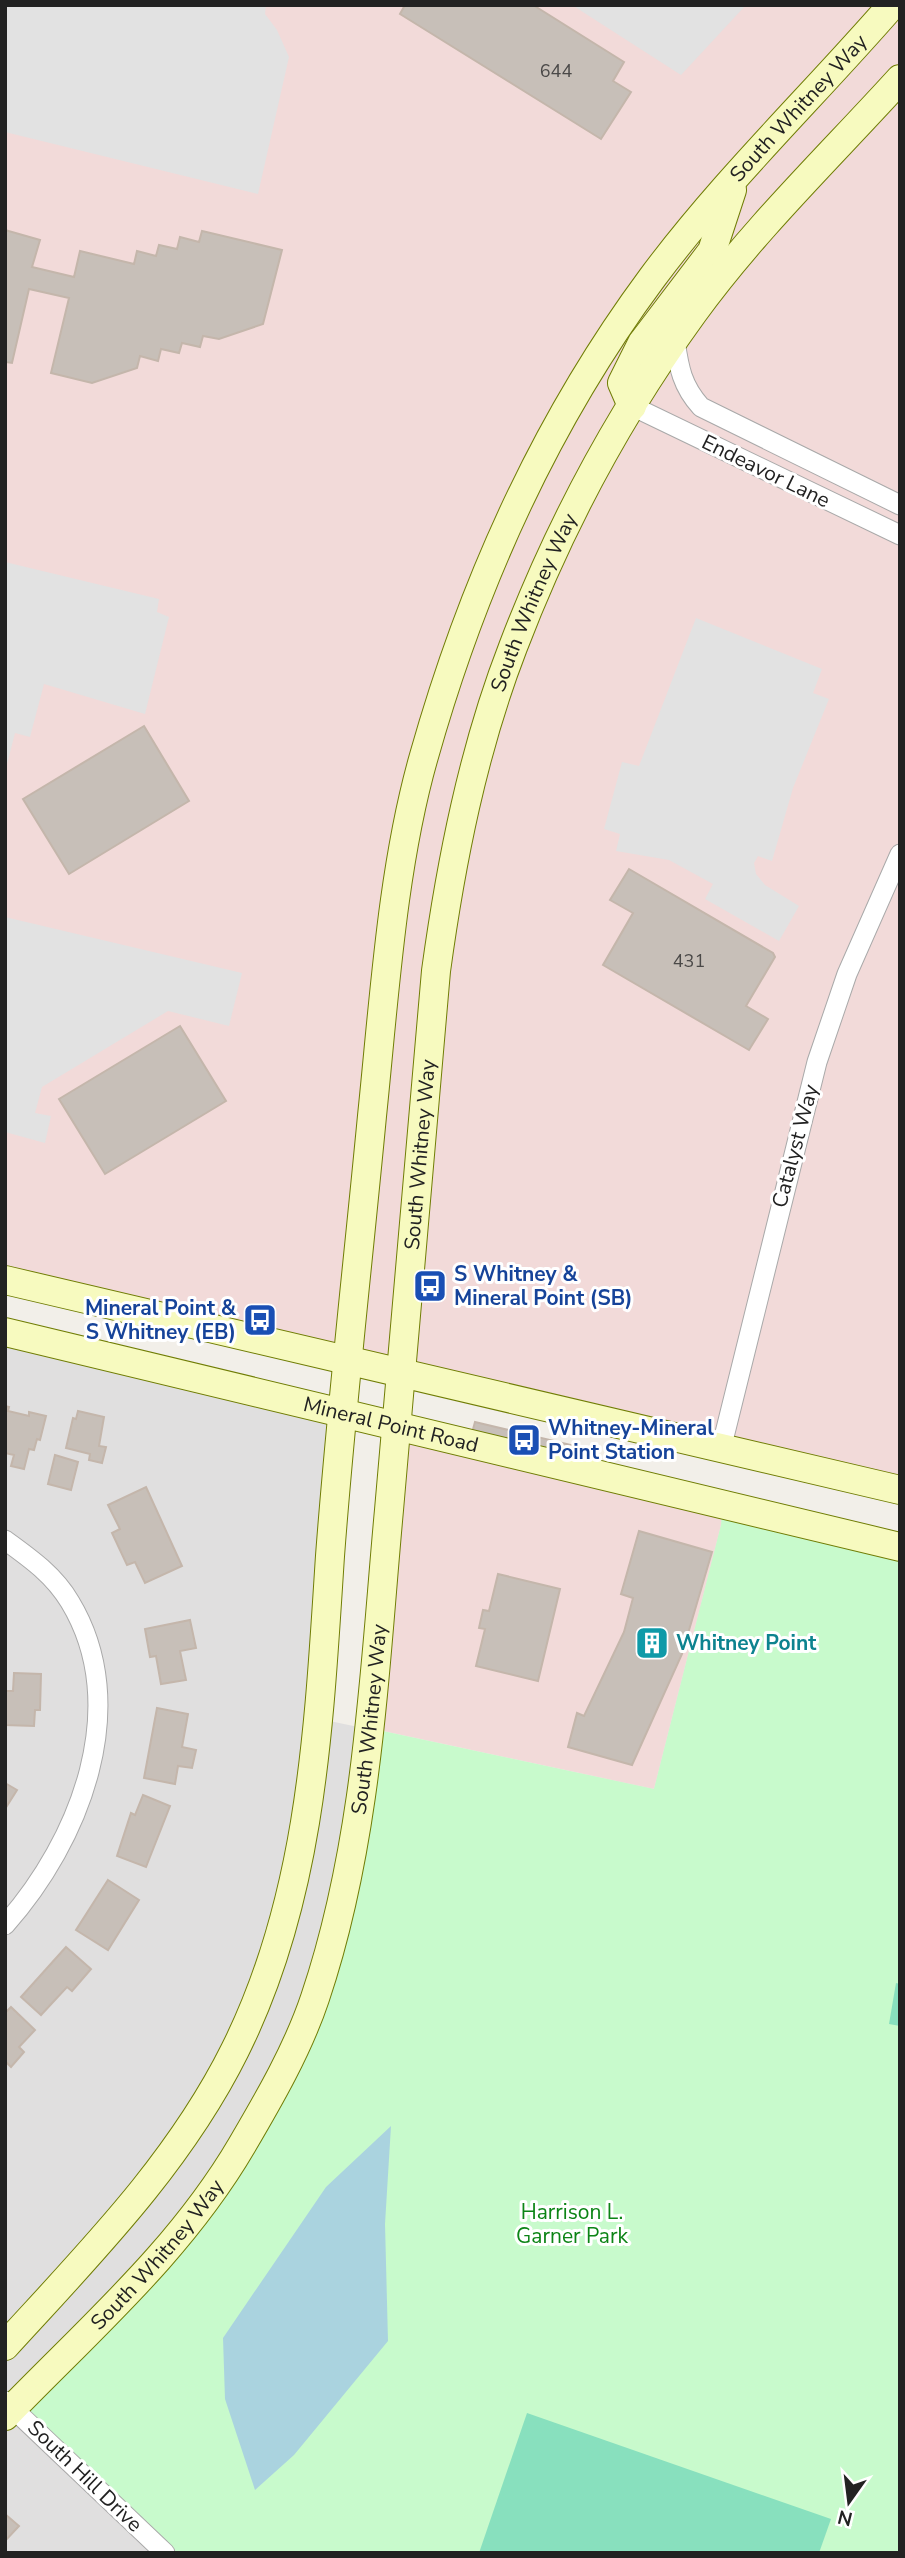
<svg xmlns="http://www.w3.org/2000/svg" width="905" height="2558" viewBox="0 0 905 2558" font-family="'Nunito Sans',sans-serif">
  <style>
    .residential { fill: #e0dfdf }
    .commercial { fill: #f2dad9 }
    .park { fill: #c8facc }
    .pitch { fill: #88e0be }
    .parking { fill: #e2e2e2 }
    .water { fill: #aad3df }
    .building { fill: #c7bfb8; stroke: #c4b6ab; stroke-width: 2 }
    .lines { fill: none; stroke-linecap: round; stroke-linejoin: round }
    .street-casing { stroke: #a9a9a9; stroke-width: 21 }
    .secondary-casing { stroke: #707d05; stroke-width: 30 }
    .street { stroke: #fff; stroke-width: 19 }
    .secondary { stroke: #f7fabf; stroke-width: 28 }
    .labels { text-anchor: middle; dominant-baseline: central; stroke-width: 6; stroke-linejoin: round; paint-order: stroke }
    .number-label { font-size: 18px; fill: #4b4948 }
    .street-label { font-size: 21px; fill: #222; stroke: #fff }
    .transit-label { font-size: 21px; font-weight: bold; fill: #164399; stroke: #fff; text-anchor: start }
    .culture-label { font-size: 21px; font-weight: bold; fill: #0d838f; stroke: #fff; text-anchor: start }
    .park-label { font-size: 21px; fill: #0c8416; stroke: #fff }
  </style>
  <rect width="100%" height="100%" fill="#f2efe9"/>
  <polygon class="residential" points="5,1332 342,1412 320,1719 654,1789 721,1525 723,1504 900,2553 5,2553"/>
  <g class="commercial">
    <polygon points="5,5 900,5 900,1490 5,1280"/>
    <polygon points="396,1425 723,1504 721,1525 654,1789 369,1728"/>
  </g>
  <polygon class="park" points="723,1504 900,1547 900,2553 165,2553 13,2408 147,2276 314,2002 369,1728 654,1789 721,1525"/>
  <g class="pitch">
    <polygon points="896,1983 900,1984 900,2026 889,2024"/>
    <polygon points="527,2413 831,2519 819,2553 479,2553"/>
  </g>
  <g class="parking">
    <polygon points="5,5 266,5 265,14 277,30 289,57 258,194 5,132"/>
    <polygon points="572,5 746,5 681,75"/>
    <polygon points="5,562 159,599 157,612 169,617 145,714 44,684 30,737 15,733 5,772"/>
    <polygon points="696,618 822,669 813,693 829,699 793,788 772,861 758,856 754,863 756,874 765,885 799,906 779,941 705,899 713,884 669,860 616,851 620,834 604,829 622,762 639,766"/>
    <polygon points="5,917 242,973 229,1026 168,1011 42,1087 35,1113 51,1116 45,1143 5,1132"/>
  </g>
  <polygon class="water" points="391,2126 385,2224 388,2341 294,2455 255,2490 225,2399 223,2338 326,2187"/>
  <g class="building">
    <polygon points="405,5 533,5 624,62 613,81 631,92 601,139 400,14"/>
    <polygon points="5,230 40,240 32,267 74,277 80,251 134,264 137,251 156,256 159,245 177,249 180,237 199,242 202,231 282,250 263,324 219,339 203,336 200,347 182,343 179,353 161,349 158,361 140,356 137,368 92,383 51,373 69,298 29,289 12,363 5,362"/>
    <polygon points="144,726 189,801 69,874 23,799"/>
    <polygon points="629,869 773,953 775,957 746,1006 768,1019 749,1050 603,965 633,913 610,900"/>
    <polygon points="180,1026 226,1101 105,1174 59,1099"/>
    <polygon points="5,1406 9,1407 8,1411 29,1416 29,1412 46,1416 40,1440 37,1439 34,1450 29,1449 24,1469 11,1466 14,1455 5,1453"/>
    <polygon points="78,1411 104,1417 99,1446 106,1447 102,1463 89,1460 90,1454 66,1448 73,1418 76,1419"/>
    <polygon points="475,1422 575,1446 573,1457 472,1433"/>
    <polygon points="55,1455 78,1462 71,1490 48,1484"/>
    <polygon points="146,1487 182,1566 145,1583 135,1562 127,1565 112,1533 120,1529 108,1505"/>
    <polygon points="639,1531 712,1552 682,1654 632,1765 568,1747 577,1713 584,1716 624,1632 633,1598 621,1594"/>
    <polygon points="498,1574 560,1589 538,1681 476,1666 485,1629 479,1628 483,1610 489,1611"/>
    <polygon points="190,1620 196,1648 180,1651 186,1680 161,1684 156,1656 150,1657 145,1629"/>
    <polygon points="14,1673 41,1674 40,1710 35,1710 34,1726 5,1725 6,1691 13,1691"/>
    <polygon points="157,1708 188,1714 182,1747 196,1750 192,1768 178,1766 175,1784 144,1778"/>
    <polygon points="5,1783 17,1790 5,1809"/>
    <polygon points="143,1795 170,1806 146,1867 117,1856 131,1813 135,1815"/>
    <polygon points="108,1880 139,1900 108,1950 76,1930"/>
    <polygon points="66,1947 91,1969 72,1991 67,1987 41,2015 21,1997"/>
    <polygon points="11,2007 35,2030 19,2047 24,2052 11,2067 5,2061 5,2013"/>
    <polygon points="5,2514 19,2526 5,2541"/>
  </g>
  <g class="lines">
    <defs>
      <g id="street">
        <path d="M 675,341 C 679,368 682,386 701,407 L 900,505"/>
        <polyline points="632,406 900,535"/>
        <polyline points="721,1449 817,1062 847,974 900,854"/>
        <path d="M 5,1540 C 30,1558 54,1575 70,1602 C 133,1706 80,1841 5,1925"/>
        <polyline points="5,2401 165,2553"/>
      </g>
      <g id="secondary">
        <polyline points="632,406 622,383 642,343 712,251 732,190"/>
        <polyline points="5,1280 900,1490"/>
        <path id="s1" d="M 5,1332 L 900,1547"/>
        <path id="s2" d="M 5,2346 C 90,2253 179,2163 235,2050 C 312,1896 319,1724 330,1556 C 341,1409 358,1263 372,1116 C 384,1001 392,867 424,756 C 472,586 546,421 652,278 C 724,181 812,97 892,5"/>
        <path id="s3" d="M 5,2416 C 89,2329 180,2251 242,2145 C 269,2099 298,2049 315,1998 C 368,1841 374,1673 389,1510 C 405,1331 420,1151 436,971 C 451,862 473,750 513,647 C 558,529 619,415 693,313 C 754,229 830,156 900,79"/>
      </g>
    </defs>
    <use href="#street" class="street-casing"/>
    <use href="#secondary" class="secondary-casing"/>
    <use href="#street" class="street"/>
    <use href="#secondary" class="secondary"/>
  </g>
  <defs>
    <symbol id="bus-square" viewBox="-11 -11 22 22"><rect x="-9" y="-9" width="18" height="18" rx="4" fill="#1a4fb4" stroke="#fff"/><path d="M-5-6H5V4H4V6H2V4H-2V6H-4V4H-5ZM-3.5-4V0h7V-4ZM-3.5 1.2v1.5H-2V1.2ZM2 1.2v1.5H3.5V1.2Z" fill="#fff"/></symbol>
    <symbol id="building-square" viewBox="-11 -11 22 22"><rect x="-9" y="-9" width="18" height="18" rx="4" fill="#0f9aa8" stroke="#fff"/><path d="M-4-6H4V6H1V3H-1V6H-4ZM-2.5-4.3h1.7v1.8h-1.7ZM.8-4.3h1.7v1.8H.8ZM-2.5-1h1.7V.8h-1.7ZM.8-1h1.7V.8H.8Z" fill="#fff"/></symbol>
  </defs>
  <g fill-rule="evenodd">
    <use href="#bus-square" x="411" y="1267" width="38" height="38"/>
    <use href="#bus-square" x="241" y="1301" width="38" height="38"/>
    <use href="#bus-square" x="505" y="1421" width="38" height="38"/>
    <use href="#building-square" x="633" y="1624" width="38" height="38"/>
  </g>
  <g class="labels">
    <g class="number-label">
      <text x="556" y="71">644</text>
      <text x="689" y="961">431</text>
    </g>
    <g class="street-label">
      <text stroke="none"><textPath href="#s2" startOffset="2446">South Whitney Way</textPath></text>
      <text transform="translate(766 471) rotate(26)">Endeavor Lane</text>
      <text stroke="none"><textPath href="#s3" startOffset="1944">South Whitney Way</textPath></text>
      <text transform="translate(795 1146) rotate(-75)">Catalyst Way</text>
      <text stroke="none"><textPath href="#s3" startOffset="1377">South Whitney Way</textPath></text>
      <text stroke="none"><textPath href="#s1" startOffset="397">Mineral Point Road</textPath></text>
      <text stroke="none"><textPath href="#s3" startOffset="810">South Whitney Way</textPath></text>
      <text stroke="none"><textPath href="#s3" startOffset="222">South Whitney Way</textPath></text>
      <text transform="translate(85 2476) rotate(44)">South Hill Drive</text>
    </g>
    <g class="transit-label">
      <text x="454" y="1274">S Whitney &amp;<tspan x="454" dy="24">Mineral Point (SB)</tspan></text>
      <text x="236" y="1308" text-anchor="end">Mineral Point &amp;<tspan x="236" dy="24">S Whitney (EB)</tspan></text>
      <text x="548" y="1428">Whitney-Mineral<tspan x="548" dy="24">Point Station</tspan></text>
    </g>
    <g class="culture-label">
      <text x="676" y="1643">Whitney Point</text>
    </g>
    <g class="park-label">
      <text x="572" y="2212">Harrison L.<tspan x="572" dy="24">Garner Park</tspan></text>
    </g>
  </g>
  <rect width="905" height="2558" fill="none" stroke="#222222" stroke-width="14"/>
  <g transform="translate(849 2502) rotate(194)" stroke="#ffffff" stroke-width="5" paint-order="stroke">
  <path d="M0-5L12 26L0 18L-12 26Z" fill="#222222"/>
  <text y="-10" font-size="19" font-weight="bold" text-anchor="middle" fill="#222222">N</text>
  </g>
</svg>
